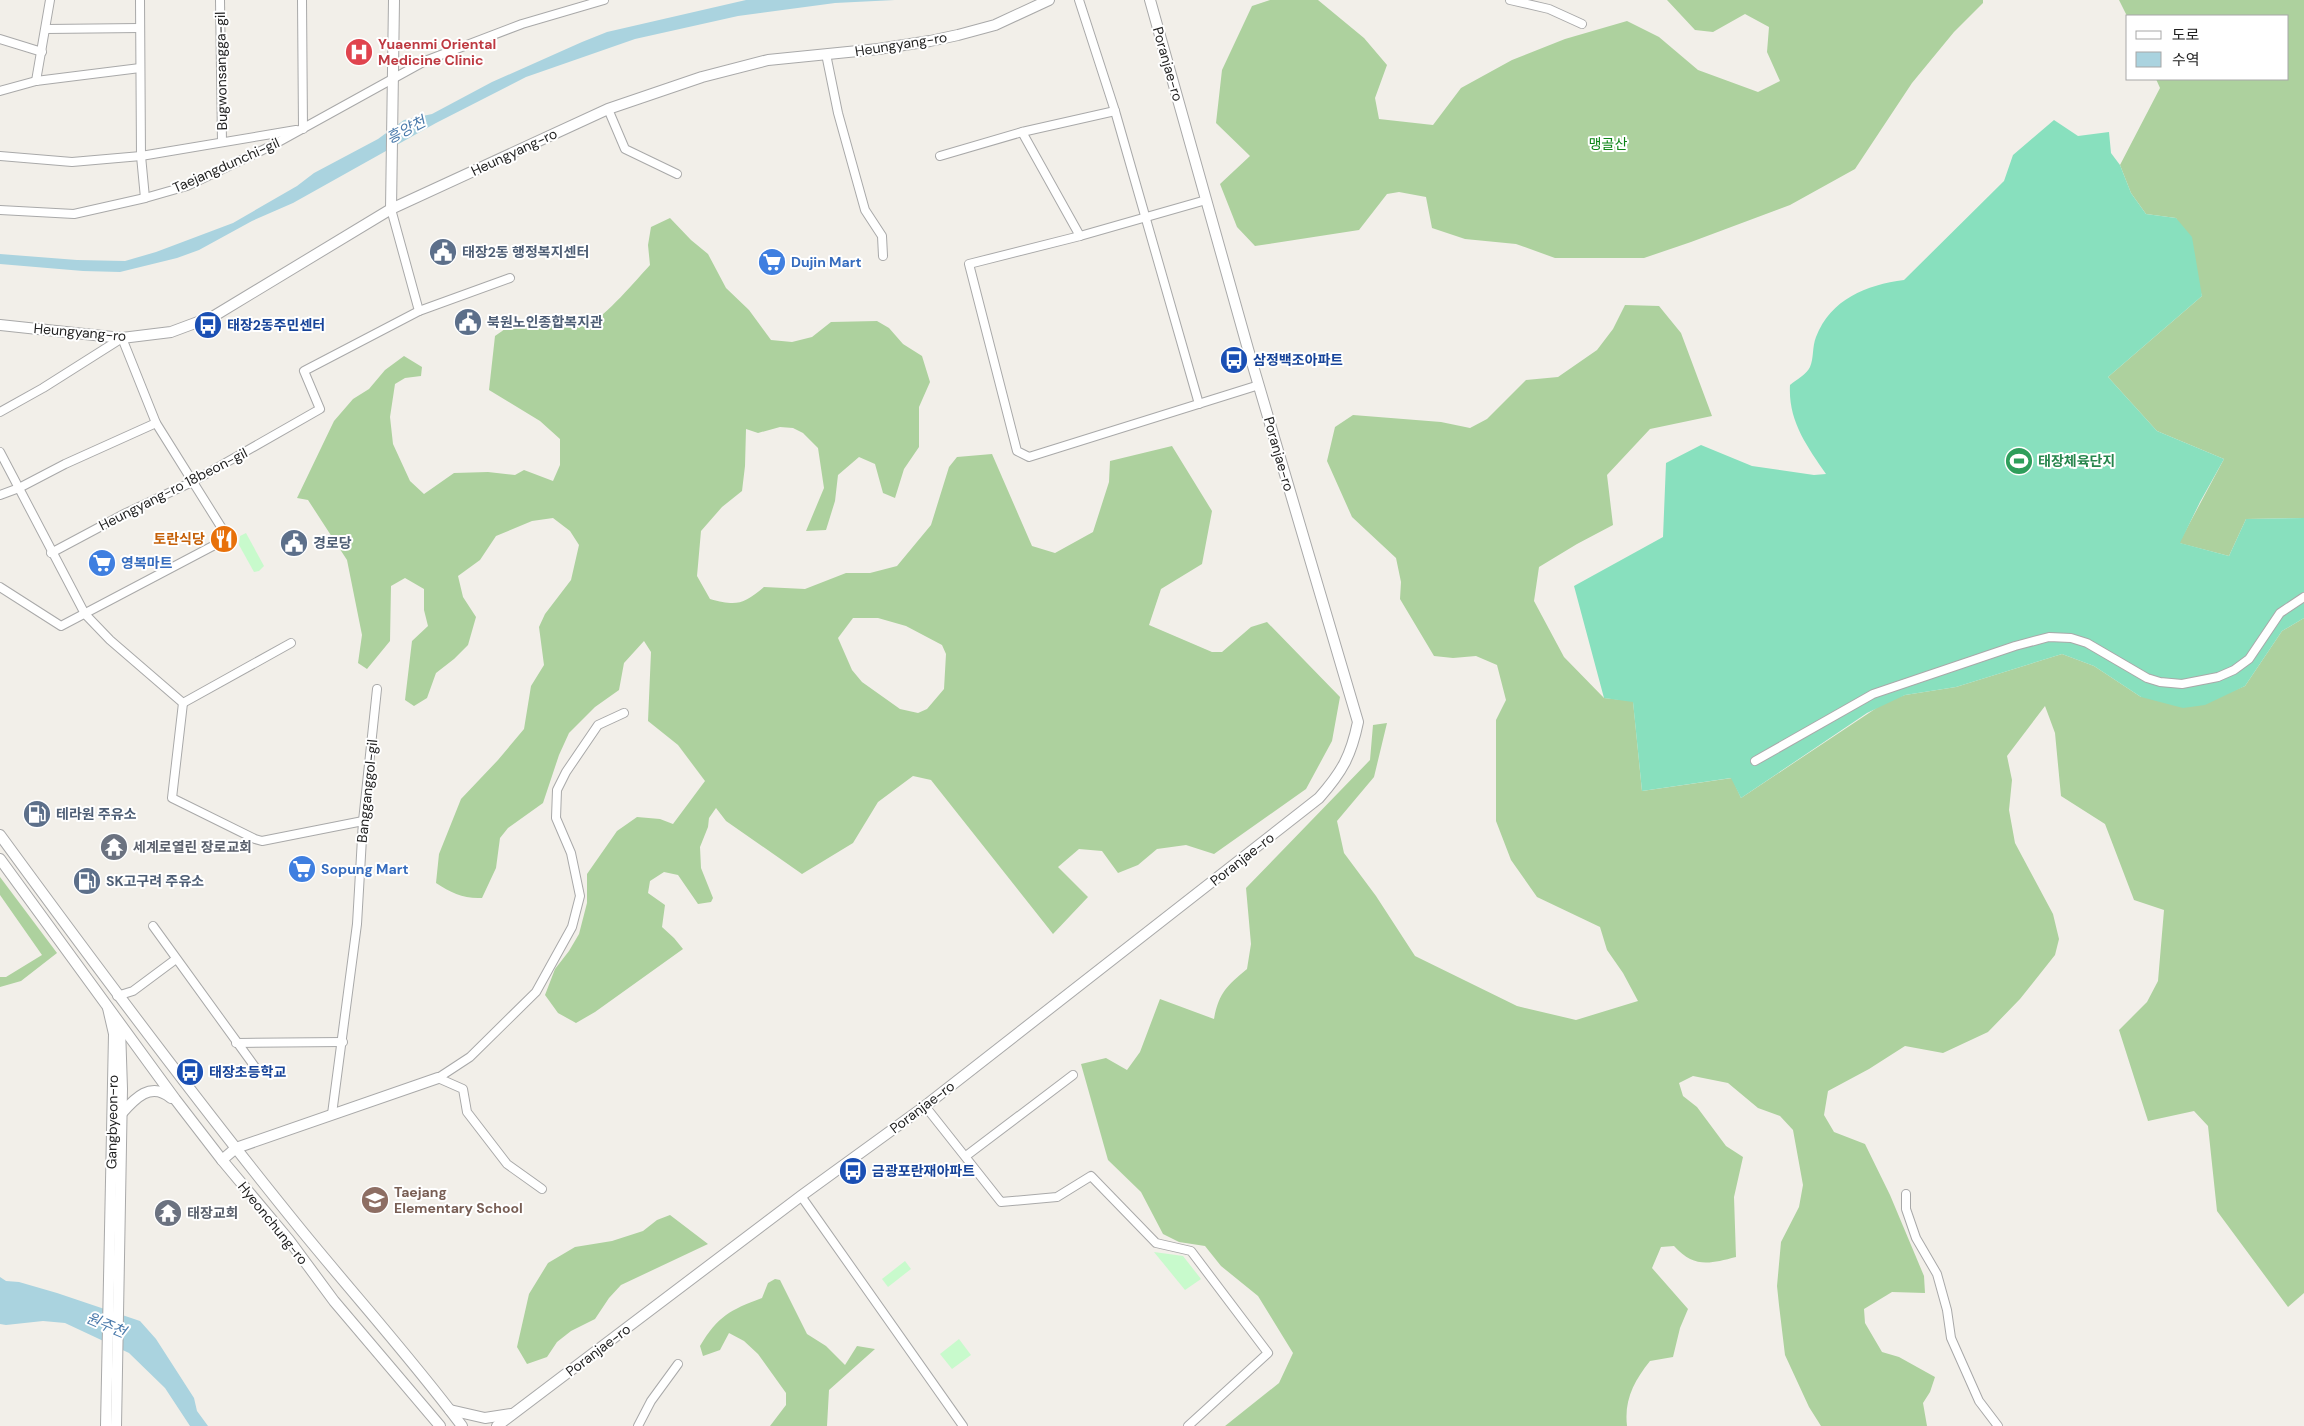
<svg xmlns="http://www.w3.org/2000/svg" width="2304" height="1426" viewBox="0 0 2304 1426" font-family="'DM Sans','Noto Sans KR',sans-serif">
  <style>
    .forest { fill: #add19e; fill-rule: evenodd }
    .park { fill: #c8facc }
    .pitch { fill: #88e0be }
    .water { fill: #aad3df }
    .lines { fill: none; stroke-linecap: round; stroke-linejoin: round }
    .minor-casing { stroke: #a9a9a9; stroke-width: 10 }
    .tertiary-casing { stroke: #a9a9a9; stroke-width: 12 }
    .minor { stroke: #fff; stroke-width: 8 }
    .tertiary { stroke: #fff; stroke-width: 10 }
    .labels { text-anchor: middle; dominant-baseline: central; stroke-width: 4; stroke-linejoin: round; paint-order: stroke }
    .health-label { font-size: 14px; font-weight: bold; fill: #be3a42; stroke: #fff; text-anchor: start }
    .street-label { font-size: 14px; fill: #222; stroke: #fff }
    .park-label { font-size: 14px; fill: #0c8416; stroke: #fff }
    .service-label { font-size: 14px; font-weight: bold; fill: #4e5e75; stroke: #fff; text-anchor: start }
    .shop-label { font-size: 14px; font-weight: bold; fill: #366cbe; stroke: #fff; text-anchor: start }
    .transit-label { font-size: 14px; font-weight: bold; fill: #164399; stroke: #fff; text-anchor: start }
    .leisure-label { font-size: 14px; font-weight: bold; fill: #27864d; stroke: #fff; text-anchor: start }
    .food-label { font-size: 14px; font-weight: bold; fill: #c56008; stroke: #fff; text-anchor: end }
    .worship-label { font-size: 14px; font-weight: bold; fill: #5b616d; stroke: #fff; text-anchor: start }
    .education-label { font-size: 14px; font-weight: bold; fill: #785e54; stroke: #fff; text-anchor: start }
    .water-label { font-size: 15px; font-style: italic; fill: #4a7aab; stroke: #fff }
  </style>
  <rect width="100%" height="100%" fill="#f2efe9"/>
  <g class="forest">
    <polygon points="1270,0 1318,0 1364,38 1387,65 1375,98 1379,119 1433,125 1461,88 1512,60 1565,39 1627,21 1659,37 1698,70 1758,92 1780,81 1767,52 1769,27 1745,14 1713,32 1695,30 1667,0 1983,0 1983,3 1954,32 1912,83 1855,169 1790,205 1691,242 1644,258 1555,258 1516,244 1465,239 1432,228 1426,197 1399,192 1387,194 1359,230 1255,246 1237,227 1220,184 1250,156 1216,123 1222,70 1252,6"/>
    <polygon points="2119,0 2304,0 2304,518 2246,519 2229,556 2179,543 2224,459 2157,431 2108,377 2202,296 2176,218 2146,214 2131,193 2120,165 2160,88 2156,79 2288,79 2288,16 2128,16 2128,18"/>
    <path d="M 670,218 L 691,240 L 708,254 L 726,288 L 749,310 L 771,340 L 792,342 L 812,337 L 831,322 L 877,321 L 889,328 L 903,344 L 922,356 L 930,382 L 919,407 L 919,447 L 904,469 L 895,498 L 883,493 L 875,464 L 859,457 L 838,475 L 835,501 L 826,530 L 806,531 L 824,488 L 818,448 L 803,433 L 793,428 L 780,427 L 758,433 L 746,429 L 745,466 L 742,491 L 722,507 L 701,531 L 697,576 L 710,599 C 736,606 743,605 764,587 L 805,589 L 846,573 L 870,573 L 897,566 L 931,525 L 949,467 L 957,457 L 992,454 L 1032,546 L 1055,553 L 1093,532 L 1109,482 L 1110,461 L 1172,446 L 1212,511 L 1202,564 L 1161,589 L 1149,625 L 1212,652 L 1222,652 L 1251,627 L 1267,622 L 1340,697 L 1332,741 L 1306,789 L 1214,854 L 1186,845 L 1157,849 L 1138,865 L 1118,873 L 1102,851 L 1079,849 L 1058,867 L 1088,897 L 1053,934 L 931,780 L 913,776 L 878,802 L 853,843 L 802,874 L 726,821 L 716,808 L 709,818 L 708,827 L 700,847 L 701,868 L 713,898 L 711,902 L 698,904 L 678,875 L 664,872 L 650,881 L 648,893 L 665,905 L 662,927 L 674,938 L 683,949 L 595,1012 L 576,1023 L 558,1013 L 545,995 L 555,969 L 569,951 L 579,934 L 587,903 L 587,874 L 617,831 L 637,817 L 660,819 L 673,824 L 705,781 L 678,745 L 648,721 L 651,652 L 644,641 L 624,663 L 619,690 L 595,707 L 569,733 L 559,755 L 543,803 L 508,828 L 500,838 L 496,868 L 482,898 C 464,899 451,893 436,883 L 439,854 L 461,799 L 498,760 L 524,729 L 531,686 L 544,665 L 539,627 L 545,614 L 571,580 L 579,545 L 570,531 L 553,518 L 532,521 L 496,536 L 480,560 L 458,576 L 463,597 L 476,617 L 468,645 L 454,659 L 436,673 L 427,698 L 414,706 L 405,700 L 412,641 L 428,626 L 424,610 L 424,589 L 405,578 L 391,586 L 390,641 L 367,669 L 358,663 L 362,635 L 347,560 L 308,500 L 297,498 L 334,421 L 353,399 L 369,389 L 385,370 L 404,356 L 422,367 L 421,376 L 405,378 L 395,384 L 390,417 L 393,444 L 410,481 L 424,494 L 454,473 L 488,472 L 515,475 L 524,470 L 553,481 L 560,465 L 560,439 L 540,421 L 489,390 L 495,336 C 500,333 504,329 508,327 C 529,318 568,334 589,324 C 605,317 637,279 650,265 L 648,245 L 651,227 ZM 853,618 L 878,618 L 906,626 L 942,645 L 946,654 L 944,689 L 927,709 L 918,713 L 900,709 L 862,682 L 852,670 L 838,638 Z"/>
    <path d="M 1625,305 L 1659,306 L 1681,333 L 1712,416 L 1650,429 L 1607,475 L 1613,525 L 1577,544 L 1539,567 L 1534,601 L 1564,657 L 1604,698 L 1633,701 L 1642,791 L 1732,778 L 1741,798 L 1887,701 L 1905,695 L 1956,687 L 2062,654 L 2094,666 L 2141,697 L 2225,694 L 2245,686 L 2282,631 L 2304,618 L 2304,1293 L 2288,1307 L 2217,1211 L 2208,1126 L 2194,1111 L 2148,1121 L 2119,1030 L 2147,1002 L 2158,981 L 2164,910 L 2134,900 L 2105,824 L 2061,796 L 2055,733 L 2045,706 L 2007,756 L 2012,780 L 2009,810 L 2015,843 L 2053,914 L 2059,939 L 2055,955 L 2020,999 L 1988,1032 L 1943,1053 L 1905,1046 L 1869,1069 L 1828,1091 L 1824,1115 L 1834,1132 L 1865,1144 L 1890,1195 L 1924,1276 L 1925,1293 L 1892,1292 L 1864,1309 L 1865,1323 L 1882,1352 L 1899,1357 L 1935,1377 L 1930,1392 L 1923,1403 L 1927,1426 L 1821,1426 L 1809,1407 L 1785,1355 L 1779,1305 L 1777,1286 L 1781,1242 L 1799,1207 L 1803,1185 L 1793,1130 L 1780,1116 L 1758,1108 L 1728,1083 L 1693,1076 L 1679,1083 L 1683,1096 L 1697,1107 L 1726,1146 L 1743,1157 L 1734,1197 L 1736,1257 C 1709,1264 1694,1268 1674,1246 L 1661,1247 L 1652,1268 L 1688,1309 L 1680,1328 L 1673,1357 L 1650,1361 C 1634,1381 1624,1400 1627,1426 L 1225,1426 L 1279,1383 L 1293,1353 L 1258,1296 L 1221,1266 L 1205,1246 L 1179,1242 L 1163,1234 L 1141,1192 L 1108,1160 L 1081,1064 L 1106,1058 L 1127,1070 L 1140,1052 L 1160,999 L 1214,1019 C 1219,992 1227,986 1247,969 L 1251,944 L 1246,888 L 1370,760 L 1373,725 L 1387,723 L 1374,777 L 1337,821 L 1344,853 L 1376,896 L 1415,956 L 1517,1006 L 1576,1020 L 1638,1001 L 1623,973 L 1607,950 L 1600,927 L 1537,897 L 1511,860 L 1496,821 L 1496,720 L 1506,700 L 1497,665 L 1476,656 L 1453,658 L 1434,656 L 1400,599 L 1401,582 L 1396,558 L 1352,517 L 1327,461 L 1335,427 L 1353,415 L 1441,422 L 1470,428 L 1487,419 L 1526,380 L 1558,377 L 1597,350 L 1613,329 Z"/>
    <polygon points="0,877 57,953 21,981 0,987 0,977 6,977 42,955 0,895"/>
    <polygon points="670,1215 708,1244 621,1285 609,1298 595,1319 571,1331 557,1342 547,1357 527,1364 517,1347 529,1294 548,1263 575,1247 612,1241 643,1231 657,1220"/>
    <path d="M 775,1279 L 780,1280 L 807,1334 L 826,1346 L 845,1365 L 857,1346 L 875,1349 L 829,1390 L 827,1426 L 770,1426 L 786,1405 L 786,1393 L 758,1354 L 744,1341 L 729,1333 L 720,1350 L 703,1356 L 700,1346 C 718,1316 730,1310 762,1298 L 768,1283 Z"/>
  </g>
  <g class="park">
    <polygon points="246,533 264,566 259,571 254,572 239,545 240,536"/>
    <polygon points="1154,1252 1183,1256 1201,1279 1185,1290"/>
    <polygon points="905,1261 911,1269 888,1287 882,1279"/>
    <polygon points="959,1339 971,1355 952,1369 940,1354"/>
  </g>
  <path class="pitch" d="M 2054,120 L 2078,136 L 2109,132 L 2111,153 L 2120,165 L 2131,193 L 2146,214 L 2176,218 L 2192,237 L 2202,296 L 2108,377 L 2157,431 L 2224,459 L 2200,502 L 2180,543 L 2229,556 L 2246,519 L 2304,518 L 2304,618 L 2282,631 L 2245,686 L 2205,705 L 2183,708 L 2141,697 L 2094,666 L 2062,654 L 1956,687 L 1905,695 L 1867,713 L 1741,798 L 1731,778 L 1642,791 L 1633,702 L 1604,698 L 1574,586 L 1663,537 L 1666,463 L 1701,445 L 1752,466 L 1814,475 L 1826,474 C 1807,446 1788,421 1790,385 C 1796,380 1807,374 1810,367 C 1814,358 1812,347 1816,337 C 1831,299 1866,285 1904,280 L 2004,181 L 2013,155 Z"/>
  <g class="water">
    <polygon points="746,0 895,0 835,3 738,16 635,39 526,77 436,123 293,203 252,221 199,250 177,258 120,272 83,271 0,264 0,254 77,260 125,261 156,252 233,223 297,186 314,173 378,139 404,120 432,114 492,82 582,42 607,32"/>
    <polygon points="0,1277 6,1281 19,1282 57,1293 140,1321 156,1339 194,1398 197,1411 208,1426 190,1426 165,1388 129,1353 65,1323 43,1321 6,1325 0,1324"/>
  </g>
  <g class="lines">
    <defs>
      <g id="minor">
        <polyline points="140,0 141,156 145,198"/>
        <polyline points="220,0 222,142"/>
        <polyline points="302,0 303,129"/>
        <polyline points="1079,0 1115,111 1199,404"/>
        <polyline points="1510,0 1549,9 1582,24"/>
        <polyline points="46,29 140,28"/>
        <polyline points="0,39 42,52"/>
        <polyline points="826,54 838,113 865,210 882,236 883,256"/>
        <polyline points="36,81 50,0"/>
        <polyline points="0,91 36,81 140,68"/>
        <polyline points="608,109 625,149 677,174"/>
        <polyline points="1022,132 1080,236"/>
        <polyline points="0,156 72,162 141,156 296,130"/>
        <polyline points="940,156 1022,132 1115,111"/>
        <polyline points="1206,200 1080,236 969,264 1017,451 1029,457 1259,385"/>
        <polyline points="0,210 74,214 145,198 187,186 271,146 425,61 522,24 604,0"/>
        <polyline points="419,311 510,278"/>
        <polyline points="0,412 43,388 122,338 156,423 228,538 61,626 0,587"/>
        <polyline points="0,452 85,614 110,640 183,703"/>
        <polyline points="0,495 19,488 65,464 156,423"/>
        <polyline points="51,553 126,513 192,482 320,409 304,371 419,311 391,209"/>
        <polyline points="183,703 172,798 255,839 262,841 363,821"/>
        <polyline points="183,703 291,643"/>
        <polyline points="1755,761 1873,694 2015,646 2049,637 2071,638 2087,643 2147,678 2160,682 2182,684 2218,677 2234,670 2249,659 2280,613 2304,597"/>
        <polyline points="153,926 255,1067"/>
        <polyline points="117,996 133,991 176,959"/>
        <polyline points="236,1043 343,1042"/>
        <polyline points="438,1078 470,1057 536,992 572,927 580,896 571,853 556,818 557,790 566,772 598,725 624,713"/>
        <polyline points="438,1078 463,1089 467,1112 507,1164 542,1189"/>
        <polyline points="925,1106 1001,1202 1057,1197 1091,1176 1156,1243 1191,1251 1268,1353 1188,1426"/>
        <polyline points="332,1114 357,924 363,821 377,689"/>
        <polyline points="966,1156 1073,1075"/>
        <polyline points="1906,1194 1906,1209 1916,1238 1937,1274 1947,1310 1951,1338 1979,1401 1998,1426"/>
        <polyline points="801,1196 963,1426"/>
        <polyline points="638,1426 651,1401 678,1364"/>
      </g>
      <g id="tertiary">
        <polyline points="391,209 394,0"/>
        <polyline points="0,325 122,338 171,332 214,316 391,209 608,109 702,77 768,60 878,49 930,41 958,35 995,25 1049,0"/>
        <path d="M 0,835 C 98,969 197,1102 302,1231 C 355,1296 412,1359 462,1426"/>
        <polyline points="0,859 175,1099 222,1160 289,1240 334,1301 440,1426"/>
        <path d="M 121,1114 C 135,1098 151,1081 171,1098"/>
        <polyline points="222,1160 236,1148 438,1078"/>
        <polyline points="450,1410 485,1418 511,1414"/>
        <polyline points="106,1426 114,1034 108,1008"/>
        <polyline points="116,1426 122,1089 120,1028"/>
        <path d="M 497,1426 L 801,1196 L 925,1106 L 1319,798 C 1342,772 1351,756 1358,722 L 1248,349 L 1150,0"/>
      </g>
    </defs>
    <use href="#minor" class="minor-casing"/>
    <use href="#tertiary" class="tertiary-casing"/>
    <use href="#minor" class="minor"/>
    <use href="#tertiary" class="tertiary"/>
  </g>
  <defs>
    <symbol id="hospital-disc" viewBox="-11 -11 22 22"><circle r="9.5" fill="#e0444e" stroke="#fff"/><path d="M-5-5h3v3.5h4V-5h3V5h-3V1.5h-4V5h-3Z" fill="#fff"/></symbol>
    <symbol id="civic-disc" viewBox="-11 -11 22 22"><circle r="9.5" fill="#5c6f8a" stroke="#fff"/><path d="M-.6-6.5H3V-4.5H.6V-3L4-1V1h2V6H-6V1h2V-1L-.6-3ZM-1.2 2.5V6h2.4V2.5Z" fill="#fff"/></symbol>
    <symbol id="supermarket-disc" viewBox="-11 -11 22 22"><circle r="9.5" fill="#3f7fe0" stroke="#fff"/><path d="M-6-5.5h2.5l.6 2H6L4.5 2H-2.5L-4.4-4H-6ZM-1.5 3.2a1.3 1.3 0 1 0 .1 0ZM3 3.2a1.3 1.3 0 1 0 .1 0Z" fill="#fff"/></symbol>
    <symbol id="bus-disc" viewBox="-11 -11 22 22"><circle r="9.5" fill="#1a4fb4" stroke="#fff"/><path d="M-5-6H5V4H4V6H2V4H-2V6H-4V4H-5ZM-3.5-4V0h7V-4ZM-3.5 1.2v1.5H-2V1.2ZM2 1.2v1.5H3.5V1.2Z" fill="#fff"/></symbol>
    <symbol id="stadium-disc" viewBox="-11 -11 22 22"><circle r="9.5" fill="#2e9e5b" stroke="#fff"/><path d="M0-5a6.5 5 0 1 0 0 10a6.5 5 0 1 0 0-10ZM-3.5-1.8h7v3.6h-7Z" fill="#fff"/></symbol>
    <symbol id="restaurant-disc" viewBox="-11 -11 22 22"><circle r="9.5" fill="#e8710a" stroke="#fff"/><path d="M-5-6h1v4h1v-4h1v4h1v-4h1v5L-1.5 .5V6h-2V.5L-5-1ZM5-6V6H3V1.5H1.5Q1.5-4 5-6Z" fill="#fff"/></symbol>
    <symbol id="fuel-disc" viewBox="-11 -11 22 22"><circle r="9.5" fill="#5c6f8a" stroke="#fff"/><path d="M-5.5-6h7V0h2V4h1.3V-2.5L3-4.5l.8-.8L6-3V5H2.5V1h-1V6h-7ZM-4.2-4.7v3.2H.2V-4.7Z" fill="#fff"/></symbol>
    <symbol id="temple-disc" viewBox="-11 -11 22 22"><circle r="9.5" fill="#6b7280" stroke="#fff"/><path d="M0-6L5-2H3V0L6.5 2.5H4V6H1.5V3h-3V6H-4V2.5H-6.5L-3 0V-2H-5Z" fill="#fff"/></symbol>
    <symbol id="school-disc" viewBox="-11 -11 22 22"><circle r="9.5" fill="#8d6e63" stroke="#fff"/><path d="M0-5L7-2L0 1L-7-2ZM-4 1L0 2.5L4 1V4Q0 6-4 4Z" fill="#fff"/></symbol>
  </defs>
  <g fill-rule="evenodd">
    <use href="#hospital-disc" x="343" y="36" width="32" height="32"/>
    <use href="#civic-disc" x="427" y="236" width="32" height="32"/>
    <use href="#supermarket-disc" x="756" y="246" width="32" height="32"/>
    <use href="#civic-disc" x="452" y="306" width="32" height="32"/>
    <use href="#bus-disc" x="192" y="309" width="32" height="32"/>
    <use href="#bus-disc" x="1218" y="344" width="32" height="32"/>
    <use href="#stadium-disc" x="2003" y="445" width="32" height="32"/>
    <use href="#restaurant-disc" x="208" y="523" width="32" height="32"/>
    <use href="#civic-disc" x="278" y="527" width="32" height="32"/>
    <use href="#supermarket-disc" x="86" y="547" width="32" height="32"/>
    <use href="#fuel-disc" x="21" y="798" width="32" height="32"/>
    <use href="#temple-disc" x="98" y="831" width="32" height="32"/>
    <use href="#supermarket-disc" x="286" y="853" width="32" height="32"/>
    <use href="#fuel-disc" x="71" y="865" width="32" height="32"/>
    <use href="#bus-disc" x="174" y="1056" width="32" height="32"/>
    <use href="#bus-disc" x="837" y="1155" width="32" height="32"/>
    <use href="#school-disc" x="359" y="1184" width="32" height="32"/>
    <use href="#temple-disc" x="152" y="1197" width="32" height="32"/>
  </g>
  <g class="labels">
    <g class="health-label">
      <text x="378" y="44">Yuaenmi Oriental<tspan x="378" dy="16">Medicine Clinic</tspan></text>
    </g>
    <g class="street-label">
      <text transform="translate(901 44) rotate(-9)">Heungyang-ro</text>
      <text transform="translate(1168 64) rotate(74)">Poranjae-ro</text>
      <text transform="translate(221 71) rotate(-91)">Bugwonsangga-gil</text>
      <text transform="translate(514 152) rotate(-25)">Heungyang-ro</text>
      <text transform="translate(226 165) rotate(-24)">Taejangdunchi-gil</text>
      <text transform="translate(80 332) rotate(5)">Heungyang-ro</text>
      <text transform="translate(1279 454) rotate(74)">Poranjae-ro</text>
      <text transform="translate(173 489) rotate(-27)">Heungyang-ro 18beon-gil</text>
      <text transform="translate(367 791) rotate(-84)">Bangganggol-gil</text>
      <text transform="translate(1242 859) rotate(-38)">Poranjae-ro</text>
      <text transform="translate(922 1107) rotate(-37)">Poranjae-ro</text>
      <text transform="translate(112 1122) rotate(-89)">Gangbyeon-ro</text>
      <text transform="translate(273 1223) rotate(51)">Hyeonchung-ro</text>
      <text transform="translate(598 1350) rotate(-37)">Poranjae-ro</text>
    </g>
    <g class="park-label">
      <text x="1608" y="144">맹골산</text>
    </g>
    <g class="service-label">
      <text x="462" y="252">태장2동 행정복지센터</text>
      <text x="487" y="322">북원노인종합복지관</text>
      <text x="313" y="543">경로당</text>
      <text x="56" y="814">테라원 주유소</text>
      <text x="106" y="881">SK고구려 주유소</text>
    </g>
    <g class="shop-label">
      <text x="791" y="262">Dujin Mart</text>
      <text x="121" y="563">영복마트</text>
      <text x="321" y="869">Sopung Mart</text>
    </g>
    <g class="transit-label">
      <text x="227" y="325">태장2동주민센터</text>
      <text x="1253" y="360">삼정백조아파트</text>
      <text x="209" y="1072">태장초등학교</text>
      <text x="872" y="1171">금광포란재아파트</text>
    </g>
    <g class="leisure-label">
      <text x="2038" y="461">태장체육단지</text>
    </g>
    <g class="food-label">
      <text x="205" y="539">토란식당</text>
    </g>
    <g class="worship-label">
      <text x="133" y="847">세계로열린 장로교회</text>
      <text x="187" y="1213">태장교회</text>
    </g>
    <g class="education-label">
      <text x="394" y="1192">Taejang<tspan x="394" dy="16">Elementary School</tspan></text>
    </g>
    <g class="water-label">
      <text transform="translate(406 130) rotate(-27)">흥양천</text>
      <text transform="translate(106 1325) rotate(23)">원주천</text>
    </g>
  </g>
  <rect x="2126" y="15" width="162" height="65" fill="#ffffff" stroke="#a7a7a7"/>
  <rect x="2136" y="31" width="25" height="8" fill="#ffffff" stroke="#a7a7a7"/>
  <text x="2172" y="40" font-size="15" fill="#222222">도로</text>
  <rect x="2136" y="52" width="25" height="15" fill="#aad3df" stroke="#a7a7a7"/>
  <text x="2172" y="65" font-size="15" fill="#222222">수역</text>
</svg>
